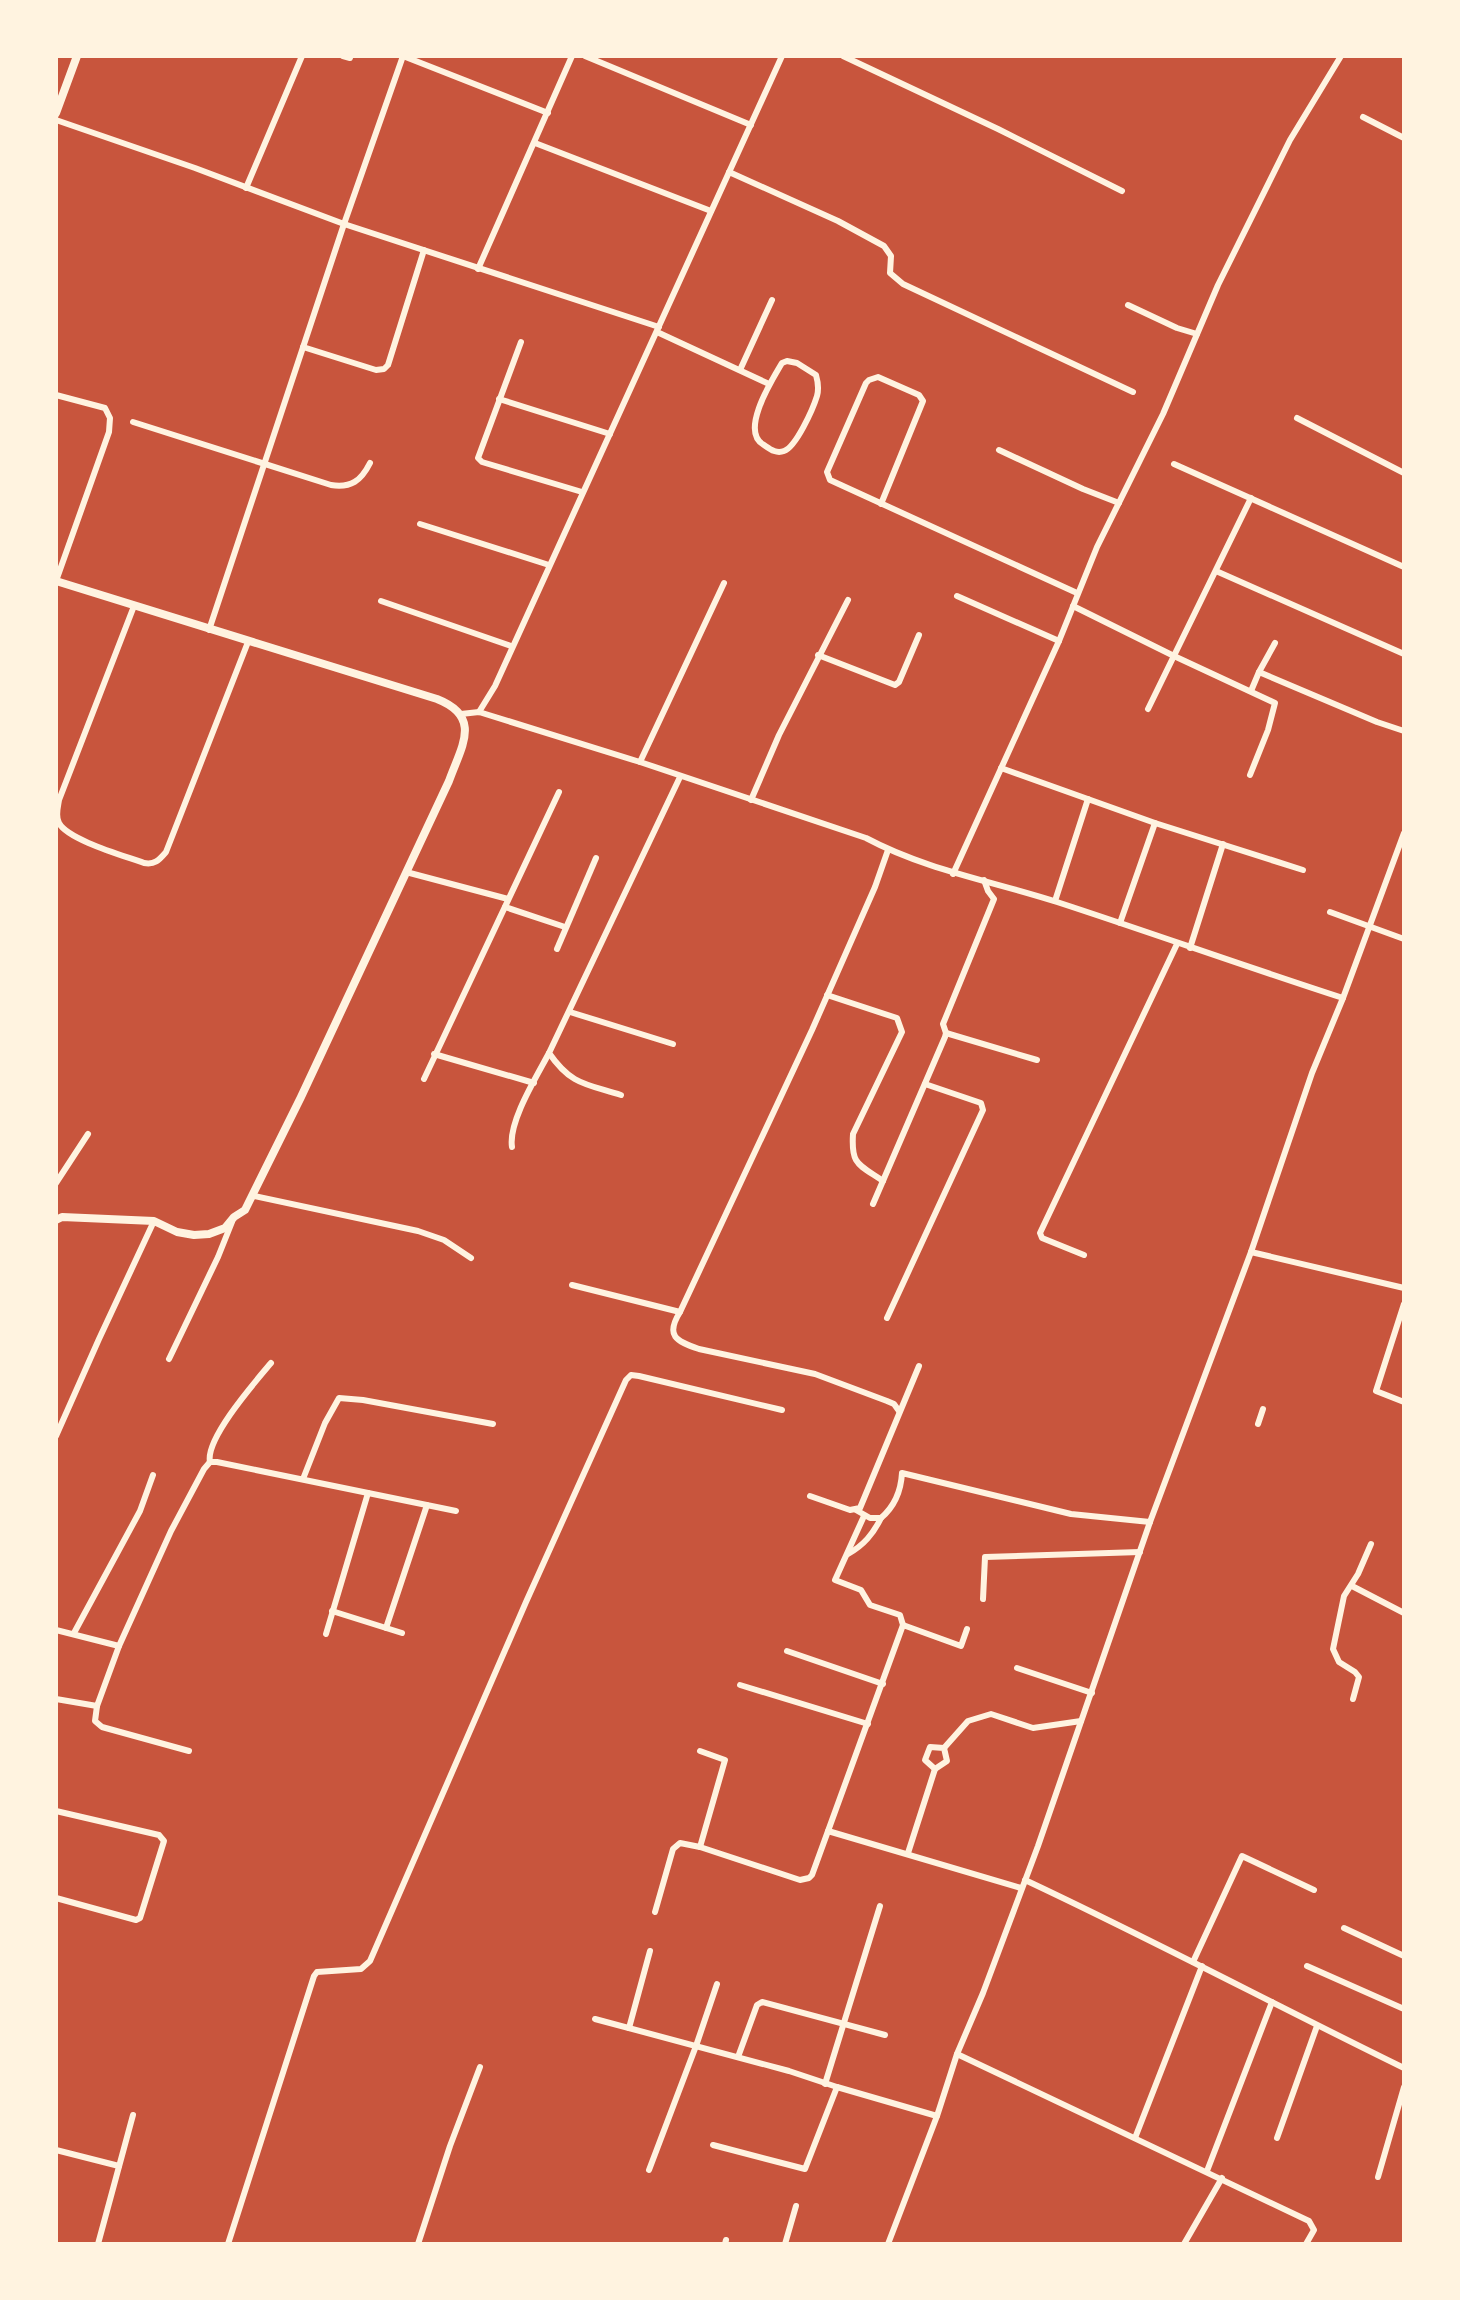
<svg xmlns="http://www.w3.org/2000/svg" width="1460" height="2300" viewBox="0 0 1460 2300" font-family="Signika,sans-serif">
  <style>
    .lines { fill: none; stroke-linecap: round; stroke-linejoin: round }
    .minor { stroke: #fff3e0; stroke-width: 6 }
    .tertiary { stroke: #fff3e0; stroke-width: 8 }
  </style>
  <rect width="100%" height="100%" fill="#c8553d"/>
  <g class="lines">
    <g class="minor">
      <polyline points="343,56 350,58"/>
      <polyline points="403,56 548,113"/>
      <polyline points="585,56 751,125"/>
      <polyline points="843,56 998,129 1122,191"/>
      <polyline points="1363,117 1404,138"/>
      <polyline points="56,120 195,168 344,224 659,327"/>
      <polyline points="535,143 711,211"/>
      <polyline points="729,172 838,221 884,246 891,256 890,273 903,284 1133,392"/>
      <polyline points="246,188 302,56"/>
      <polyline points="478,269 572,56"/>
      <polyline points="1128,305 1177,328 1197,334"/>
      <polyline points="657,332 769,384"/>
      <polyline points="521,342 478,458 482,462 582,492"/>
      <polyline points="303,347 376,370 384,369 388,365 424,250"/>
      <path d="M 787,361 L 797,363 L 816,375 C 818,382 819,389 817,396 C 813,409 796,447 784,451 C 776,454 770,449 764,445 C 739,432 772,380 782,363 Z"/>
      <polyline points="740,370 772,300"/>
      <polyline points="56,395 105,408 110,418 109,432 56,581"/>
      <polyline points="499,399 610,434"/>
      <polyline points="1297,418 1404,473"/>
      <path d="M 133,422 L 331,485 C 351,488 361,481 370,463"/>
      <polyline points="999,450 1083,489 1119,503"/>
      <polyline points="1174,464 1404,567"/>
      <polyline points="881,504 923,401 919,395 878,377 869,380 866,383 827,472 830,480 1077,593"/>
      <polyline points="420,524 549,565"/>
      <polyline points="1216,571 1404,654"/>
      <polyline points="957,596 1059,641"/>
      <polyline points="381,601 511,646"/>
      <path d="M 134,606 L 59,800 C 58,807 55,816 59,823 C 68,840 125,856 144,863 C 155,865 159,860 166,852 L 248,642"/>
      <polyline points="1073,606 1174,656 1275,703 1268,730 1250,775"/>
      <polyline points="209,630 344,224 403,56"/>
      <polyline points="818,655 895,685 899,682 919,635"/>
      <polyline points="1259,672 1377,722 1404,731"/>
      <polyline points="1251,691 1259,672 1275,643"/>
      <polyline points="1148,709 1251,498"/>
      <polyline points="479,712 495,686 782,56"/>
      <path d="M 461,714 L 479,712 L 640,762 L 866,838 C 926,870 992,881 1057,902 C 1152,933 1247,967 1343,998"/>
      <polyline points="640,762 724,583"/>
      <polyline points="1001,768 1155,823 1303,870"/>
      <polyline points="751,800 779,735 848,600"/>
      <polyline points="406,872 508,899"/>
      <polyline points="953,874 1059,641 1097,547 1163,414 1218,285 1290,140 1341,56"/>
      <polyline points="1055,901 1088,799"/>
      <polyline points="505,907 565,927"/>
      <polyline points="1330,912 1404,939"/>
      <polyline points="1120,923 1155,823"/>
      <polyline points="1190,948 1223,844"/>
      <polyline points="557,949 596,858"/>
      <path d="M 827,995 L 897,1018 L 902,1032 L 853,1134 C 851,1165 858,1164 883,1181"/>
      <polyline points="570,1012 673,1044"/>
      <polyline points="946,1033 1037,1060"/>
      <polyline points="434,1054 534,1083"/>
      <polyline points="424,1079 559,792"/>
      <path d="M 621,1095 C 586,1084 571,1085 549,1053 L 680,777"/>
      <path d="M 512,1147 C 508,1122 537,1076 549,1053"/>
      <polyline points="56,1183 88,1134"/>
      <polyline points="254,1196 418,1231 444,1240 471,1258"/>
      <polyline points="873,1204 945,1037 946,1033 943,1024 994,899 988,891 984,880"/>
      <polyline points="1251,1252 1404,1288"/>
      <polyline points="1084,1255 1042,1238 1040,1233 1177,944"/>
      <polyline points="572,1285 680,1312 812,1030 875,887 888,850"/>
      <polyline points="1404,1304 1376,1391 1404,1402"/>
      <path d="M 680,1312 C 665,1336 676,1341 699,1349 L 815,1374 L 887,1401 L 894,1404 L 899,1411"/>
      <polyline points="887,1318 983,1110 981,1103 925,1084"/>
      <polyline points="169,1359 218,1257 232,1222"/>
      <polyline points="1258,1424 1263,1409"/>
      <polyline points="56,1436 99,1339 154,1221"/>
      <path d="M 210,1462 C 205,1439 255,1382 271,1363"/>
      <polyline points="303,1479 325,1423 339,1398 363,1400 493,1424"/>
      <polyline points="810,1496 850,1510 860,1508 919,1366"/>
      <path d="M 856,1510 L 870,1518 L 881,1518 C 895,1506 901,1491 902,1473 L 1071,1514 L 1150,1522"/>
      <path d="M 848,1554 C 864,1545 873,1534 881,1518"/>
      <polyline points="1352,1586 1404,1613"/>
      <polyline points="983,1599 985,1557 1140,1552"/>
      <polyline points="332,1611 402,1633"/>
      <polyline points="903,1625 961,1646 967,1629"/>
      <polyline points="386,1628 427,1505"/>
      <polyline points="56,1630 119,1646 97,1706 95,1721 102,1727 189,1751"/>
      <polyline points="74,1633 140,1511 153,1475"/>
      <polyline points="326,1634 368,1493"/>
      <polyline points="119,1646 171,1531 204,1469 210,1462 217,1462 456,1511"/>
      <polyline points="787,1651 883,1684"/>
      <polyline points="1017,1668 1092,1693"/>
      <polyline points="740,1685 868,1724"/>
      <polyline points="56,1699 97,1706"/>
      <polyline points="1353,1699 1359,1677 1355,1672 1339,1662 1333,1649 1344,1596 1358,1574 1371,1544"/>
      <polygon points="930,1747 944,1748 947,1761 935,1769 925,1760"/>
      <polyline points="944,1748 968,1721 991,1714 1033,1728 1081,1721"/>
      <polyline points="700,1751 725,1760 700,1847"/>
      <polyline points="56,1811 159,1835 164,1841 140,1918 136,1920 56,1898"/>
      <polyline points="828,1831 1021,1888"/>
      <polyline points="908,1853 935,1769"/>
      <path d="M 1025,1880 C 1153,1940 1277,2006 1404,2068"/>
      <polyline points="655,1912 673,1849 680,1843 700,1847 800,1880 809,1878 812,1875 903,1625 900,1615 870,1605 861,1590 835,1580 864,1516"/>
      <polyline points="1344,1928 1404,1956"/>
      <polyline points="1193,1962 1242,1856 1314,1890"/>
      <polyline points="1307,1966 1404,2009"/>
      <polyline points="595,2019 789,2071 837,2087 937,2116"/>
      <polyline points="629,2028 650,1951"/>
      <polyline points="957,2054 1309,2221 1314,2230 1306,2244"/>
      <polyline points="738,2057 757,2005 762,2002 885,2035"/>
      <polyline points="825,2084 880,1906"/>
      <polyline points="1135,2138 1202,1966"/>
      <polyline points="1277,2138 1317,2026"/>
      <polyline points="713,2145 805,2169 837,2087"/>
      <polyline points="56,2150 119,2166"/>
      <polyline points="649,2170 696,2046 717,1984"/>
      <polyline points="1207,2171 1272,2002"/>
      <polyline points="1378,2177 1404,2087"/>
      <polyline points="98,2244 133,2115"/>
      <polyline points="228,2244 314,1976 317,1972 361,1969 370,1961 526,1602 626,1380 631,1375 639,1376 782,1410"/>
      <polyline points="418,2244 450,2146 480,2067"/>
      <polyline points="725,2244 726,2240"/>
      <polyline points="785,2244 796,2206"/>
      <polyline points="888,2244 937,2116 957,2054 983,1993 1038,1846 1150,1522 1251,1252 1312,1073 1343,998 1404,833"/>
      <polyline points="1184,2244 1222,2178"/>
    </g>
    <g class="tertiary">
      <polyline points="56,113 77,56"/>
      <path d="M 56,581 L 437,699 C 483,717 461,747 449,781 L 301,1097 L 245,1210 L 234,1217 L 225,1228 L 209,1234 L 194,1235 L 177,1232 L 154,1221 L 62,1217 L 56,1220"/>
    </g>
  </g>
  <rect width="1460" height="2300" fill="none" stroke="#fff3e0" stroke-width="116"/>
</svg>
